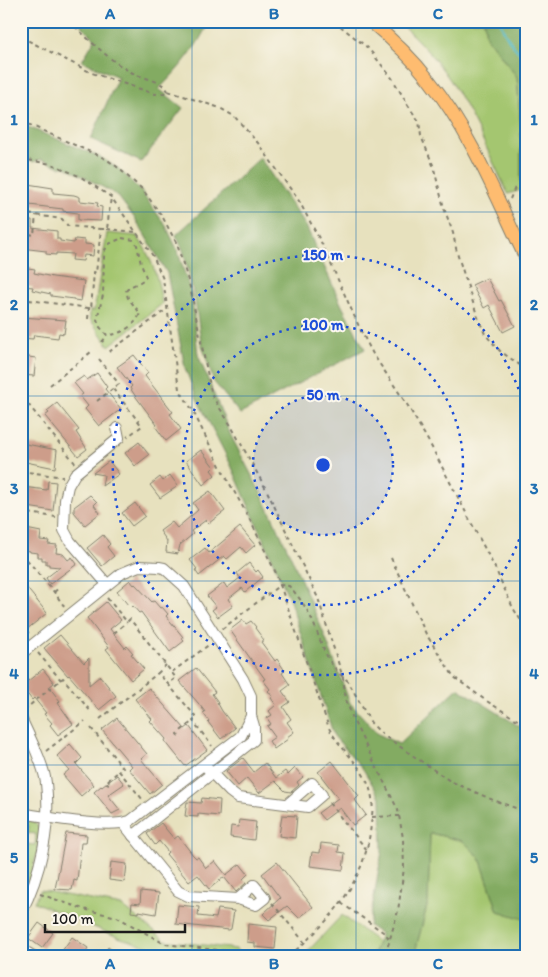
<svg xmlns="http://www.w3.org/2000/svg" width="548" height="977" viewBox="0 0 548 977" font-family="Itim,sans-serif">
  <style>
    .green { fill: #a4c670; stroke: #607146 }
    .forest { fill: #83ab62; stroke: #50643f }
    .lines { fill: none; stroke-linecap: round; stroke-linejoin: round }
    .stream { stroke: #49b7c4; stroke-width: 2.5 }
    .building { fill: #cd9d8a }
    .minor-casing { stroke: #827e6d; stroke-width: 12 }
    .major-casing { stroke: #827e6d; stroke-width: 14 }
    .path { stroke: #827e6d; stroke-width: 2; stroke-dasharray: 4 4; stroke-linecap: butt }
    .minor { stroke: #fff; stroke-width: 10 }
    .major { stroke: #febc70; stroke-width: 12 }
    .grid { fill: none; stroke: #1f6fb2; stroke-width: 1; stroke-opacity: 0.55 }
    .ring { fill: none; stroke: #1d4ed8; stroke-width: 2.5; stroke-dasharray: 2.5 5 }
    .centre { fill: #1d4ed8; stroke: #fbf7ec; stroke-width: 2.5 }
    .ring-label { font-size: 15px; text-anchor: middle; font-weight: bold; fill: #1d4ed8; stroke: #fbf7ec; stroke-width: 4; stroke-linejoin: round; paint-order: stroke }
    .neatline { fill: none; stroke: #1f6fb2; stroke-width: 2 }
    .grid-label { font-size: 16px; text-anchor: middle; font-weight: bold; fill: #1f6fb2 }
  </style>
  <rect width="100%" height="100%" fill="#fbf7ec"/>
  <filter id="ink" filterUnits="userSpaceOnUse"><feTurbulence type="fractalNoise" baseFrequency=".02" numOctaves="2"/><feDisplacementMap in="SourceGraphic" scale="10" xChannelSelector="R" yChannelSelector="G"/><feConvolveMatrix kernelMatrix="1 2 1 2 8 2 1 2 1" color-interpolation-filters="sRGB"/></filter>
  <filter id="wash" filterUnits="userSpaceOnUse"><feTurbulence type="fractalNoise" baseFrequency=".0096" numOctaves="4" result="noise"/><feDisplacementMap in="SourceGraphic" scale="20" xChannelSelector="R" yChannelSelector="G"/><feGaussianBlur stdDeviation="1.12" result="paint"/><feColorMatrix in="noise" values="0 0 0 0 0 0 0 0 0 0 0 0 0 0 0 0 0 1.4 0 .05"/><feComposite in="paint" operator="in"/></filter>
  <g filter="url(#wash)">
    <rect width="100%" height="100%" fill="#e7e1be"/>
    <g class="green">
      <path d="M 397,21 L 484,21 L 486,36 L 517,77 L 521,129 L 521,190 L 508,194 C 492,160 476,123 457,91 C 441,64 420,41 397,21 Z"/>
      <path d="M 107,233 L 137,236 C 151,255 159,280 162,304 L 109,346 L 90,319 L 90,310 L 94,311 Z"/>
      <path d="M 22,820 C 28,820 36,820 39,828 C 43,838 31,876 27,888 L 21,885 L 21,850 L 25,850 L 26,844 L 35,845 L 36,834 L 28,833 L 29,826 L 21,825 Z"/>
      <polygon points="430,833 463,841 480,858 498,911 527,919 527,956 414,956 428,902"/>
      <polygon points="40,890 122,906 165,940 236,949 242,956 176,956 118,937 34,902"/>
      <polygon points="342,915 378,942 373,956 314,956 308,951"/>
    </g>
    <g class="forest">
      <path d="M 77,21 L 209,21 C 198,47 179,69 159,89 L 183,108 L 141,162 L 91,139 L 118,77 L 82,61 L 95,39 Z"/>
      <polygon points="484,21 527,21 527,226 521,210 521,129 517,77 486,36"/>
      <polygon points="21,124 100,157 119,169 141,191 166,226 177,249 192,296 198,355 231,436 261,493 290,554 324,634 350,703 378,734 399,744 458,688 527,731 527,920 498,911 480,858 463,841 430,833 428,902 414,956 373,956 381,934 369,926 382,851 381,799 363,769 334,736 289,598 230,463 197,399 185,368 167,273 136,220 117,195 66,167 60,167 42,159 33,162 25,155 21,155"/>
      <polygon points="260,158 306,226 342,306 365,349 240,414 214,382 201,342 195,300 183,250 176,235"/>
    </g>
    <g class="lines">
      <path class="stream" d="M 500,21 C 505,37 514,49 527,59"/>
    </g>
    <g id="blocks">
      <g class="building">
        <polygon points="21,183 53,188 53,193 74,195 80,197 80,201 98,203 97,206 102,207 101,221 78,220 78,213 63,211 63,209 21,204"/>
        <polygon points="21,219 32,220 32,228 57,231 57,239 60,239 60,241 74,243 75,239 85,240 85,244 94,245 93,256 84,255 83,261 72,260 73,254 56,253 56,255 46,254 46,251 21,248"/>
        <polygon points="21,267 35,269 34,273 53,277 84,281 81,301 74,300 74,299 51,296 51,294 32,290 33,287 23,286 23,284 21,284"/>
        <polygon points="487,278 499,301 501,300 515,326 503,332 489,305 484,308 472,285"/>
        <polygon points="21,317 66,320 64,334 59,333 58,338 34,335 33,339 21,338"/>
        <polygon points="134,355 148,373 145,376 173,412 170,414 181,429 166,441 155,426 157,425 136,397 130,388 132,386 117,367"/>
        <polygon points="21,356 36,358 34,376 21,375"/>
        <polygon points="97,373 107,387 105,389 121,409 99,426 85,409 88,406 80,396 83,394 74,383 84,376 87,380"/>
        <polygon points="57,403 79,430 76,432 87,449 78,456 45,416 49,413 47,411"/>
        <polygon points="139,442 149,455 135,466 125,453"/>
        <polygon points="21,443 57,450 55,468 21,461"/>
        <polygon points="201,450 214,467 211,470 215,475 203,485 186,461"/>
        <polygon points="109,461 119,474 102,486 104,475 93,473"/>
        <polygon points="170,475 178,486 160,498 150,485 160,477 163,481"/>
        <polygon points="48,481 56,482 53,511 21,506 23,487 47,490"/>
        <polygon points="210,491 225,511 209,523 206,520 191,531 193,534 180,545 178,554 166,552 167,541 160,531 172,522 177,528 198,510 193,503"/>
        <polygon points="90,495 97,502 94,505 100,513 85,525 74,512 74,507"/>
        <polygon points="135,503 145,516 132,526 122,513"/>
        <polygon points="240,527 255,545 246,553 241,547 227,559 224,556 199,576 195,570 197,569 190,560 205,548 209,553"/>
        <polygon points="21,528 41,532 40,540 49,541 48,544 57,545 56,553 63,554 68,560 72,557 77,564 50,584 46,578 60,567 49,566 49,564 46,564 46,560 42,560 42,557 38,557 38,553 30,552 30,551 21,549"/>
        <polygon points="103,535 110,544 107,547 114,556 102,566 87,548"/>
        <polygon points="249,563 256,572 258,570 263,577 245,592 242,588 228,599 233,606 218,617 212,610 216,607 207,596 224,583 227,588 240,578 237,573"/>
        <polygon points="130,580 134,585 135,584 152,602 154,601 160,608 162,607 168,614 166,616 183,637 182,639 184,641 170,652 141,612 139,613 133,606 132,607 129,604 128,605 117,591"/>
        <polygon points="21,581 47,613 21,634"/>
        <polygon points="106,602 121,620 110,629 125,648 127,646 133,653 131,654 144,669 131,680 106,649 109,647 87,618"/>
        <polygon points="243,620 246,624 251,621 256,627 255,628 264,640 261,642 275,661 277,659 285,671 282,673 290,685 282,691 290,702 283,707 291,719 287,722 294,732 287,737 288,739 274,749 269,741 275,737 267,726 271,724 267,718 272,715 269,711 276,705 271,698 273,697 268,691 270,689 263,680 265,679 230,630"/>
        <polygon points="60,635 84,663 89,658 89,685 100,676 116,696 99,710 69,675 68,676 44,648"/>
        <polygon points="196,668 215,692 212,694 218,702 217,702 222,711 235,728 221,739 208,722 209,721 203,713 205,712 199,704 179,681"/>
        <polygon points="43,669 54,683 49,687 60,701 58,703 73,724 58,735 50,725 52,723 44,714 46,713 34,698 32,700 21,686 21,673 28,681"/>
        <polygon points="149,688 185,729 189,726 207,750 185,766 165,741 166,739 150,721 152,719 135,699"/>
        <polygon points="117,718 147,754 141,759 162,784 150,794 129,769 132,766 102,730"/>
        <polygon points="70,744 82,758 76,764 94,785 81,796 63,775 69,770 57,756"/>
        <polygon points="243,758 254,772 265,763 276,778 285,771 288,775 295,768 303,777 297,782 299,785 291,792 285,791 275,781 259,793 247,778 238,786 226,771"/>
        <polygon points="332,761 359,796 355,800 366,815 353,825 340,808 324,820 318,813 338,798 318,772"/>
        <polygon points="117,775 124,784 108,795 120,810 112,814 94,792 101,786 102,787"/>
        <polygon points="202,798 220,800 219,816 198,814 198,817 185,816 187,802 201,803"/>
        <polygon points="282,815 297,816 295,838 279,836"/>
        <polygon points="239,820 256,822 254,840 230,837 231,826 238,827"/>
        <polygon points="161,823 174,839 178,836 193,855 196,858 198,857 206,868 215,861 226,875 240,864 248,874 243,879 246,883 236,892 224,877 209,889 198,875 189,882 166,854 168,852 159,841 155,845 147,834"/>
        <polygon points="66,833 87,835 86,843 81,843 77,881 74,880 72,890 55,889"/>
        <polygon points="321,843 339,845 338,852 345,853 343,870 310,866 312,852 320,853"/>
        <polygon points="111,862 127,864 125,882 109,880"/>
        <polygon points="277,862 313,907 299,918 287,906 269,920 263,914 280,898 262,874"/>
        <polygon points="141,891 159,893 156,914 139,911 139,913 131,912 132,903 140,904"/>
        <polygon points="178,905 199,907 198,916 216,918 218,909 234,911 231,929 229,930 176,924"/>
        <polygon points="39,923 53,933 42,948 28,938"/>
        <polygon points="248,924 277,927 275,949 255,947 255,943 247,942"/>
        <polygon points="72,937 88,948 83,956 69,956 62,951"/>
        <polygon points="108,947 121,956 102,956"/>
      </g>
    </g>
  </g>
  <g filter="url(#ink)">
    <use href="#blocks" fill-opacity="0" stroke="#827e6d" stroke-width="1"/>
    <g class="lines">
      <defs>
        <g id="minor">
          <polyline points="107,584 70,541 64,530 65,500 68,486 75,474 119,438 117,428"/>
          <path d="M 21,654 L 122,573 L 139,566 L 159,567 L 164,568 L 184,586 L 243,679 L 251,696 L 251,716 L 241,736 L 130,821 C 108,829 47,817 21,813"/>
          <path d="M 21,718 C 29,736 44,764 46,783 C 51,827 41,874 21,913"/>
          <polyline points="204,765 230,792 238,798 308,807 322,795 312,783 289,803"/>
          <polyline points="123,823 178,891 188,896 238,899 256,905 265,898 254,885 238,899"/>
          <polyline points="133,836 254,740 254,726 251,716"/>
          <polyline points="21,949 33,956"/>
        </g>
        <path id="major" d="M 370,21 C 392,39 412,58 429,80 C 471,132 498,201 527,261"/>
      </defs>
      <use href="#minor" class="minor-casing"/>
      <use href="#major" class="major-casing"/>
      <g class="path">
        <path d="M 69,21 C 89,39 109,61 133,73 C 144,79 162,80 168,91"/>
        <polyline points="334,21 368,48 392,78 411,110 419,121 421,136 433,165 444,208 453,233 457,253 477,315 485,334 500,351 527,370"/>
        <polyline points="21,37 92,73 155,94 165,93 168,91 220,108 234,116 258,143 299,201 322,244 361,331 373,354 408,406 430,444 495,568 513,608 527,630"/>
        <polyline points="21,121 106,159 116,166 142,189 162,216 177,244 190,287 212,396 230,424 267,491 318,598 343,678 346,700 355,724 398,810 403,838 404,868 398,911 385,956"/>
        <path d="M 21,159 L 52,164 L 81,177 L 111,197 L 153,256 L 163,279 L 179,389 L 193,411 L 221,468 L 249,518 L 276,573 L 329,728 C 339,748 359,762 368,784 C 374,798 373,810 371,824 C 366,881 331,921 289,956"/>
        <polyline points="510,199 516,185"/>
        <polyline points="21,213 62,219 68,226 101,229"/>
        <polyline points="107,229 136,232"/>
        <polyline points="29,234 34,235 36,215"/>
        <path d="M 122,238 L 134,240 L 137,245 L 141,264 L 146,277 C 141,284 131,284 126,291 L 128,298 L 140,313 C 137,325 118,336 107,335 L 99,326 L 97,319 L 103,295 L 104,257 L 105,250 L 109,244 Z"/>
        <polyline points="21,299 89,308"/>
        <polyline points="88,319 89,308 91,309 94,272 96,273 101,229 107,229 111,197"/>
        <polyline points="102,342 107,336"/>
        <polyline points="109,352 167,309"/>
        <polyline points="50,385 91,352"/>
        <polyline points="113,389 142,426 127,437"/>
        <polyline points="97,401 119,384 99,359"/>
        <polyline points="28,404 75,463"/>
        <polyline points="21,471 63,477"/>
        <polyline points="21,512 56,517"/>
        <polyline points="21,555 24,556 54,592 64,606"/>
        <polyline points="391,558 426,634 454,677 485,700 527,726"/>
        <polyline points="54,592 60,587"/>
        <polyline points="107,598 127,622 130,619 176,678 168,684 197,718 193,721 212,746"/>
        <polyline points="21,624 31,636"/>
        <path d="M 222,629 L 280,585 L 289,586 C 299,597 307,608 313,622 C 323,646 326,664 348,681 L 371,723 L 383,735 L 450,781 L 493,800 L 527,812"/>
        <polyline points="114,633 127,622"/>
        <polyline points="38,653 61,680"/>
        <polyline points="166,665 158,673 168,684"/>
        <polyline points="172,672 210,644"/>
        <polyline points="24,710 63,678 92,713"/>
        <polyline points="100,719 158,673"/>
        <polyline points="91,728 123,768 119,771 143,800"/>
        <polyline points="179,736 177,734 193,721"/>
        <polyline points="46,751 85,721"/>
        <polyline points="21,760 31,760"/>
        <polyline points="109,785 105,783 119,771"/>
        <polyline points="329,803 367,850"/>
        <polyline points="372,817 399,816"/>
        <polyline points="40,894 83,909 117,917 165,944 234,952 235,956"/>
        <polyline points="272,903 305,943"/>
        <polyline points="341,903 386,934 389,939"/>
      </g>
      <use href="#minor" class="minor"/>
      <use href="#major" class="major"/>
    </g>
  </g>
  <path class="grid" d="M 192,21 L 192,956M 356,21 L 356,956M 21,212 L 527,212M 21,396 L 527,396M 21,581 L 527,581M 21,765 L 527,765"/>
  <circle cx="323" cy="465" r="70" fill="#1d4ed8" fill-opacity=".12"/>
  <g class="ring">
    <circle cx="323" cy="465" r="70"/>
    <circle cx="323" cy="465" r="140"/>
    <path d="M526 518A210 210 0 1 1 526 412"/>
  </g>
  <circle cx="323" cy="465" r="8" class="centre"/>
  <g class="ring-label">
    <text x="323" y="260">150 m</text>
    <text x="323" y="330">100 m</text>
    <text x="323" y="400">50 m</text>
  </g>
  <rect width="548" height="977" fill="none" stroke="#fbf7ec" stroke-width="55"/>
  <path d="M45 924v8h140v-8" fill="none" stroke="#1c1c1c" stroke-width="2.5"/>
  <text x="52" y="924" font-size="15" fill="#1c1c1c" stroke="#fbf7ec" stroke-width="4" paint-order="stroke">100 m</text>
  <rect x="28" y="28" width="492" height="922" class="neatline"/>
  <g class="grid-label">
    <text x="110" y="19">A</text>
    <text x="274" y="19">B</text>
    <text x="438" y="19">C</text>
    <text x="14" y="125">1</text>
    <text x="534" y="125">1</text>
    <text x="14" y="310">2</text>
    <text x="534" y="310">2</text>
    <text x="14" y="494">3</text>
    <text x="534" y="494">3</text>
    <text x="14" y="679">4</text>
    <text x="534" y="679">4</text>
    <text x="14" y="863">5</text>
    <text x="534" y="863">5</text>
    <text x="110" y="969">A</text>
    <text x="274" y="969">B</text>
    <text x="438" y="969">C</text>
  </g>
</svg>
